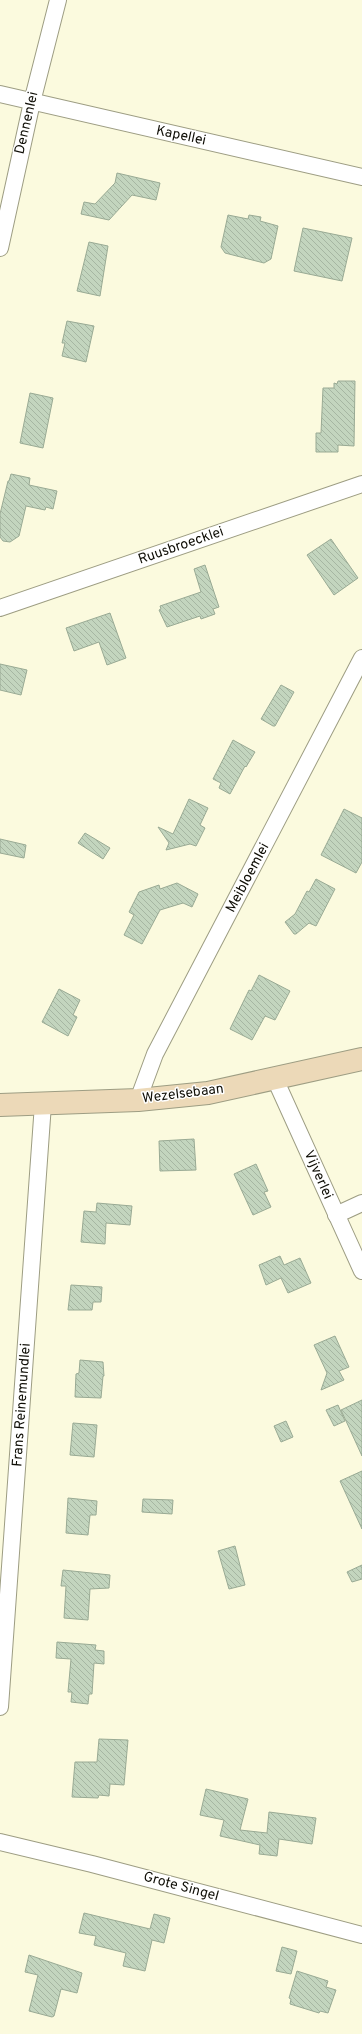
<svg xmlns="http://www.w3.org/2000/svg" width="362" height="2034" viewBox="0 0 362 2034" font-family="Overpass,sans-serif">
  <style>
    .building { fill: url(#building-back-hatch); stroke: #99aa94 }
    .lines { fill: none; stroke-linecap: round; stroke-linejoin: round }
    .street-casing { stroke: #9d9d83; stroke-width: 18 }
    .secondary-casing { stroke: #9d9d83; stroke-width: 24 }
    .street { stroke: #fff; stroke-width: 16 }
    .secondary { stroke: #ecd9b8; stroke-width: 22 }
    .labels { text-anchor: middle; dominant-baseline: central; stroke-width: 3; stroke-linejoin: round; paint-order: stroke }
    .street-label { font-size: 14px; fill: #0e0d05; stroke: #fff }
  </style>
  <defs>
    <pattern id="building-back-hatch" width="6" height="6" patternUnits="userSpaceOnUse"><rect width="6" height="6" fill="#c3d5be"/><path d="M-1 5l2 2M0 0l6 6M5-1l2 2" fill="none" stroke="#a6b6a2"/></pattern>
  </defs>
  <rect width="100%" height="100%" fill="#fbfade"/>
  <g class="building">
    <polygon points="117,173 160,183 156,200 132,195 109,220 81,214 84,202 95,204 115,183"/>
    <polygon points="228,215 248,219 249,215 261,217 260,221 278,226 271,259 264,263 225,253 221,247"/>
    <polygon points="303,228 352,238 342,281 294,271"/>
    <polygon points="89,242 108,246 100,296 77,291"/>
    <polygon points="67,321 94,326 86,362 62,356 65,343 62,343"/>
    <polygon points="338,381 355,381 354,446 338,445 338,452 316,452 316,433 321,433 323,388 334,388 334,383 337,384"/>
    <polygon points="30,393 53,398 43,448 20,443"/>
    <polygon points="11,474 30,478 29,485 57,491 53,509 46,507 45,510 26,506 19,536 10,542 3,541 0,537 0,514 8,481 9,481"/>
    <polygon points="331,539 358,578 334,595 307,555"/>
    <polygon points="205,565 219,607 213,609 215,614 201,619 200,616 167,627 159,610 161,609 160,606 201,592 194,569"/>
    <polygon points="110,613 126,658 107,665 99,642 74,651 66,628"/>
    <polygon points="0,664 27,670 21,695 0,690"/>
    <polygon points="281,685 294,692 275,726 273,726 261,719"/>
    <polygon points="233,740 255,752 246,767 245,766 230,794 219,788 221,783 213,779"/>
    <polygon points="189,799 208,808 200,825 205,828 196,846 190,844 166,850 169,843 158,827 173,834"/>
    <polygon points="344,809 362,818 362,862 356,873 321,855"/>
    <polygon points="85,833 110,848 103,859 78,843"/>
    <polygon points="0,839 26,845 24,858 0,853"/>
    <polygon points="316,879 335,889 316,926 309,923 296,934 294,934 285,922 295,914 307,891 309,892"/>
    <polygon points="177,883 198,894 192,907 183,903 160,910 142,944 124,935 134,915 129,912 139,892 159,885 160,889"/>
    <polygon points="259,975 290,991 275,1020 265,1016 252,1040 230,1029 249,990 251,991"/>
    <polygon points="59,989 80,1000 73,1015 77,1017 68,1036 42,1022"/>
    <polygon points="194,1139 196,1170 160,1171 159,1141"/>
    <polygon points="256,1164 268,1191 264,1192 271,1207 253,1215 234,1174"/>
    <polygon points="97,1203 132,1206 130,1225 106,1223 105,1244 81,1242 84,1211 96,1212"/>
    <polygon points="280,1256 284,1265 300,1258 311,1283 288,1293 281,1278 266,1285 259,1265"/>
    <polygon points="71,1285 102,1287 101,1302 93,1302 92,1310 68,1310"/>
    <polygon points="335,1336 349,1367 339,1371 344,1380 321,1390 327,1373 314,1345"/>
    <polygon points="80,1360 103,1362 104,1376 103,1376 101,1398 75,1397 76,1374 79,1373"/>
    <polygon points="362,1400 362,1456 341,1410"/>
    <polygon points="338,1405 345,1421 334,1426 326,1410"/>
    <polygon points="286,1421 293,1437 281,1442 274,1426"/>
    <polygon points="73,1423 97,1425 94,1457 70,1455"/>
    <polygon points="362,1471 362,1529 340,1481"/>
    <polygon points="68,1498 97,1501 96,1515 90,1515 88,1535 66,1533"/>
    <polygon points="143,1499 173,1500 172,1514 142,1512"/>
    <polygon points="235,1546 245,1585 229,1589 218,1551"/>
    <polygon points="362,1565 362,1579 352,1582 347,1572"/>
    <polygon points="63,1570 110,1575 109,1588 90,1589 88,1620 64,1618 66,1586 61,1586"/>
    <polygon points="57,1642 96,1645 95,1650 104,1651 104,1664 94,1663 92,1694 89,1694 88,1704 71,1702 72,1692 68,1692 71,1659 56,1658"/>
    <polygon points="99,1739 128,1740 124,1785 110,1784 109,1796 99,1795 98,1798 72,1797 75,1762 97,1762"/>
    <polygon points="206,1789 248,1799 240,1830 267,1833 269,1812 316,1818 312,1844 279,1839 277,1856 259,1854 260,1845 220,1836 224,1820 200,1815"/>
    <polygon points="84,1913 150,1929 154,1914 170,1918 164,1943 152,1940 145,1971 123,1966 126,1953 94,1945 96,1936 79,1933"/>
    <polygon points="282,1947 297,1951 291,1974 276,1971"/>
    <polygon points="29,1955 82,1973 77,1993 61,1989 54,2016 52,2017 29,2011 38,1975 25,1972"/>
    <polygon points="297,1971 328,1981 326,1987 336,1990 328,2013 320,2011 319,2013 290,2004 291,1999 289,1998"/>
  </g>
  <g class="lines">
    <defs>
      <g id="street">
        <polyline points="0,94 362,177"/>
        <polyline points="0,248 32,102 58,0"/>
        <polyline points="0,608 362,484"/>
        <polyline points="275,1079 362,1271"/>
        <polyline points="138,1100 155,1054 362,658"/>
        <polyline points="336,1215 362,1203"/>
        <polyline points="0,1707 43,1104"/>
        <polyline points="0,1842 92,1864 362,1935"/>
      </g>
      <polyline id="secondary" points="0,1105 138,1100 208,1093 362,1059"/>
    </defs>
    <use href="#street" class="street-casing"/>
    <use href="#secondary" class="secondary-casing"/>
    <use href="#street" class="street"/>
    <use href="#secondary" class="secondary"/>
  </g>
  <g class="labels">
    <g class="street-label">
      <text transform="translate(27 123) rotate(-77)">Dennenlei</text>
      <text transform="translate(181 136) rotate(12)">Kapellei</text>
      <text transform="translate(181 546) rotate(-19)">Ruusbroecklei</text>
      <text transform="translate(248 878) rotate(-62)">Meibloemlei</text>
      <text transform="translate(183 1094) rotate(-7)">Wezelsebaan</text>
      <text transform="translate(318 1175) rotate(66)">Vijverlei</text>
      <text transform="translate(22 1405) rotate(-86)">Frans Reinemundlei</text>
      <text transform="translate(181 1887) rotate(15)">Grote Singel</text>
    </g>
  </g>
</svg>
